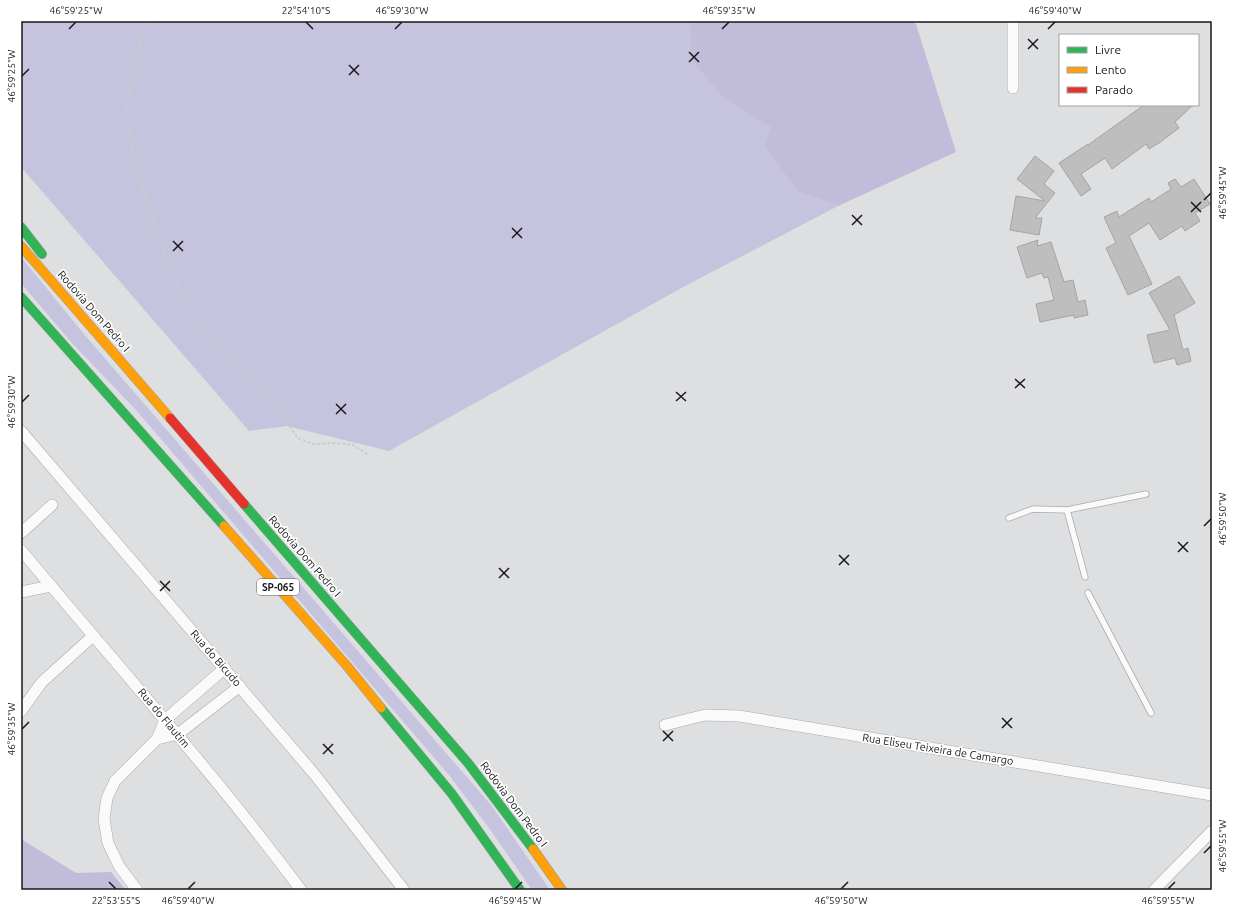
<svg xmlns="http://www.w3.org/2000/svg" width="1233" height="911" viewBox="0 0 1233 911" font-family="Ubuntu,sans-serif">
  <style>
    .green { fill: #c6c3de }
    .forest { fill: #c0bcda }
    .building { fill: #bebebf; stroke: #a3a4a6 }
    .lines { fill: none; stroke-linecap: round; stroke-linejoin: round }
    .lane-casing { stroke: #a9aaac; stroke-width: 7 }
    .street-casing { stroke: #a9aaac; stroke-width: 12 }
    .fast-casing { stroke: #95a1a6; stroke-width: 10 }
    .slow-casing { stroke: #95a1a6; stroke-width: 10 }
    .jam-casing { stroke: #95a1a6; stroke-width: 10 }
    .path { stroke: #cacbcc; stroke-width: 2; stroke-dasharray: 3 2; stroke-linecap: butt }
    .lane { stroke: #fafafa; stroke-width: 5.5 }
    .street { stroke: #fafafa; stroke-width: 11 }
    .fast { stroke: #30b455; stroke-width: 9 }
    .slow { stroke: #ff9f0a; stroke-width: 9 }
    .jam { stroke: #e5322d; stroke-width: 9 }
    .ticks { fill: none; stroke: #19191a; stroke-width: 1.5 }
    .labels { text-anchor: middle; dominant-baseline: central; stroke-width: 3.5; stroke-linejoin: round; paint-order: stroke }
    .shield { fill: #fff; stroke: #5e5e5f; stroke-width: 1 }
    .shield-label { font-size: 10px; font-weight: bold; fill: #19191a }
    .street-label { font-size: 11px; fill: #19191a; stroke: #fff }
    .neatline { fill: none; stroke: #19191a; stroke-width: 1.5 }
    .ticks-label { font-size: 10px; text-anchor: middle; fill: #19191a }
  </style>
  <rect width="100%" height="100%" fill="#dedfe1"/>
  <g class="green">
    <polygon points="21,21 690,21 691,59 721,96 772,127 798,192 838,206 685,286 389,451 287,426 249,431 21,167"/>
    <polygon points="21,257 83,333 491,805 550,890 532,890 489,828 449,775 136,410 71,342 21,283"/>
  </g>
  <g class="forest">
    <polygon points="690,21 911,21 916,24 956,152 838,206 798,192 765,145 771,127 721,96 691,59"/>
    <polygon points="21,839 76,873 111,872 126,890 21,890"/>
  </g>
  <g class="building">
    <polygon points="1144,105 1193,105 1175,122 1179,128 1159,143 1149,149 1146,144 1112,169 1105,158 1081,174 1091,189 1081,196 1059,163 1088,144 1088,145"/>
    <polygon points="1035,156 1054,171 1044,184 1055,193 1035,218 1042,218 1039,235 1010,230 1016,196 1045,201 1017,179"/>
    <polygon points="1175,179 1181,187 1194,179 1210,204 1195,213 1200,221 1185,231 1182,226 1160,240 1149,223 1129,236 1152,284 1128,295 1106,248 1116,243 1104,217 1117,211 1119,217 1149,198 1151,202 1171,189 1168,183"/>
    <polygon points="1038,240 1037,246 1051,242 1064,282 1073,280 1078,302 1085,300 1088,315 1074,318 1074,315 1040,322 1036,304 1054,300 1048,277 1044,278 1042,273 1027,278 1017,247"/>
    <polygon points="1179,276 1195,303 1174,315 1183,350 1188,348 1191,361 1177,365 1175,358 1154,363 1147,335 1170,330 1149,293"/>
  </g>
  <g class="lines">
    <defs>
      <g id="lane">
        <polyline points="1009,518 1033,509 1067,510"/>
        <polyline points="1085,577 1067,510 1146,494"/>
        <polyline points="1088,593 1151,713"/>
      </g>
      <g id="street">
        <polyline points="1013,88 1013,21"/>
        <polyline points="21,431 315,775 404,890"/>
        <polyline points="21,533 52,505"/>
        <path d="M 21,550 C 115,663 213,772 301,890"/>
        <polyline points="21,592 51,586"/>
        <polyline points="21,711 42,682 93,636"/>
        <polyline points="665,725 705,715 739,716 1212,795"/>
        <polyline points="157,739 178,734 240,686"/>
        <polyline points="137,890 119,866 108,843 104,819 107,798 115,781 157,739 165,720 225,668"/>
        <polyline points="1154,890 1212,831"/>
      </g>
      <g id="fast">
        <polyline points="21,227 42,254"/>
        <polyline points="21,297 224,526"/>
        <polyline points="244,504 468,763 533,849"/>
        <polyline points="381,708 452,794 520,890"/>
      </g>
      <g id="slow">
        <polyline points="21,246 170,418"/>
        <polyline points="224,526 347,666 381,708"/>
        <polyline points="533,849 562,890"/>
      </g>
      <polyline id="jam" points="170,418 244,504"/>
    </defs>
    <use href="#lane" class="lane-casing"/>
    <use href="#street" class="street-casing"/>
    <use href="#fast" class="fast-casing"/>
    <use href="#slow" class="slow-casing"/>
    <use href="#jam" class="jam-casing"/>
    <polyline class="path" points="145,21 130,85 127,116 136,165 157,236 182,295 220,347 253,377 298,438 314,444 335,443 353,445 369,455"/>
    <use href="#lane" class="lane"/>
    <use href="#street" class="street"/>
    <use href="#fast" class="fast"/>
    <use href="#slow" class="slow"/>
    <use href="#jam" class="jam"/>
  </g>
  <path class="ticks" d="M 306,22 L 313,29M 69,29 L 76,22M 395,29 L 402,22M 722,29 L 729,22M 1048,29 L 1055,22M 1028,39 L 1038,49M 1028,49 L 1038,39M 689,52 L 699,62M 689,62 L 699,52M 349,65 L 359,75M 349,75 L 359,65M 22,76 L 29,69M 1204,200 L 1211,193M 1191,202 L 1201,212M 1191,212 L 1201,202M 852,215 L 862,225M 852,225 L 862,215M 512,228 L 522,238M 512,238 L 522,228M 173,241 L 183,251M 173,251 L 183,241M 1015,379 L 1025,388M 1015,388 L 1025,379M 676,392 L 686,401M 676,401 L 686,392M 22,402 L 29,395M 336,404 L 346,414M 336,414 L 346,404M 1204,526 L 1211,519M 1178,542 L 1188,552M 1178,552 L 1188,542M 839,555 L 849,565M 839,565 L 849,555M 499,568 L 509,578M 499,578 L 509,568M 160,581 L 170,591M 160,591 L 170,581M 1002,718 L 1012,728M 1002,728 L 1012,718M 22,729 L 29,722M 663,731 L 673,741M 663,741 L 673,731M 323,744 L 333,754M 323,754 L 333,744M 1204,853 L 1211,846M 109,882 L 116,889M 188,889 L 195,882M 515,889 L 522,882M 841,889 L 848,882M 1168,889 L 1175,882"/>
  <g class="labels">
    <rect class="shield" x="257" y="579" width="42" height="16" rx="3"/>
    <g class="shield-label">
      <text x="278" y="587">SP-065</text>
    </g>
    <g class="street-label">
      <text transform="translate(94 311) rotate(49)">Rodovia Dom Pedro I</text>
      <text transform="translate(305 556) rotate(49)">Rodovia Dom Pedro I</text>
      <text transform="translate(216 658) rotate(49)">Rua do Bicudo</text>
      <text transform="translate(164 718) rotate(50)">Rua do Flautim</text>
      <text transform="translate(938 749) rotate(9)">Rua Eliseu Teixeira de Camargo</text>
      <text transform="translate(514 804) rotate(53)">Rodovia Dom Pedro I</text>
    </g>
  </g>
  <rect width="1233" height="911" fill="none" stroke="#ffffff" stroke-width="44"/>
  <rect x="1059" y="34" width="140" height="72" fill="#ffffff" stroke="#a3a3a3"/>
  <rect x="1067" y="47" width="20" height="6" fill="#30b455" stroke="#a3a3a3"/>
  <text x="1095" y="54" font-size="12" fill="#19191a">Livre</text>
  <rect x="1067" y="67" width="20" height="6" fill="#ff9f0a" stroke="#a3a3a3"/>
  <text x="1095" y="74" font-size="12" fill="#19191a">Lento</text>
  <rect x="1067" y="87" width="20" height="6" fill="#e5322d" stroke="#a3a3a3"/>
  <text x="1095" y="94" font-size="12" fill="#19191a">Parado</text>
  <rect x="22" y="22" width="1189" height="867" class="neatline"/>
  <g class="ticks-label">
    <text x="76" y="14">46°59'25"W</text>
    <text x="306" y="14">22°54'10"S</text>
    <text x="402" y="14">46°59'30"W</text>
    <text x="729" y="14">46°59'35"W</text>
    <text x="1055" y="14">46°59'40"W</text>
    <text transform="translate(11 76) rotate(-90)" y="4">46°59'25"W</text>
    <text transform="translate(1222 193) rotate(-90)" y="4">46°59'45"W</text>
    <text transform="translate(11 402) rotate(-90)" y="4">46°59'30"W</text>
    <text transform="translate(1222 519) rotate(-90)" y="4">46°59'50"W</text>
    <text transform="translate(11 729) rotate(-90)" y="4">46°59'35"W</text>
    <text transform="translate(1222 846) rotate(-90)" y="4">46°59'55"W</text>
    <text x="116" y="904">22°53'55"S</text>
    <text x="188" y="904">46°59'40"W</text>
    <text x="515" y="904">46°59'45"W</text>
    <text x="841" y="904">46°59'50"W</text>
    <text x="1168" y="904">46°59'55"W</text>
  </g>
</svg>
